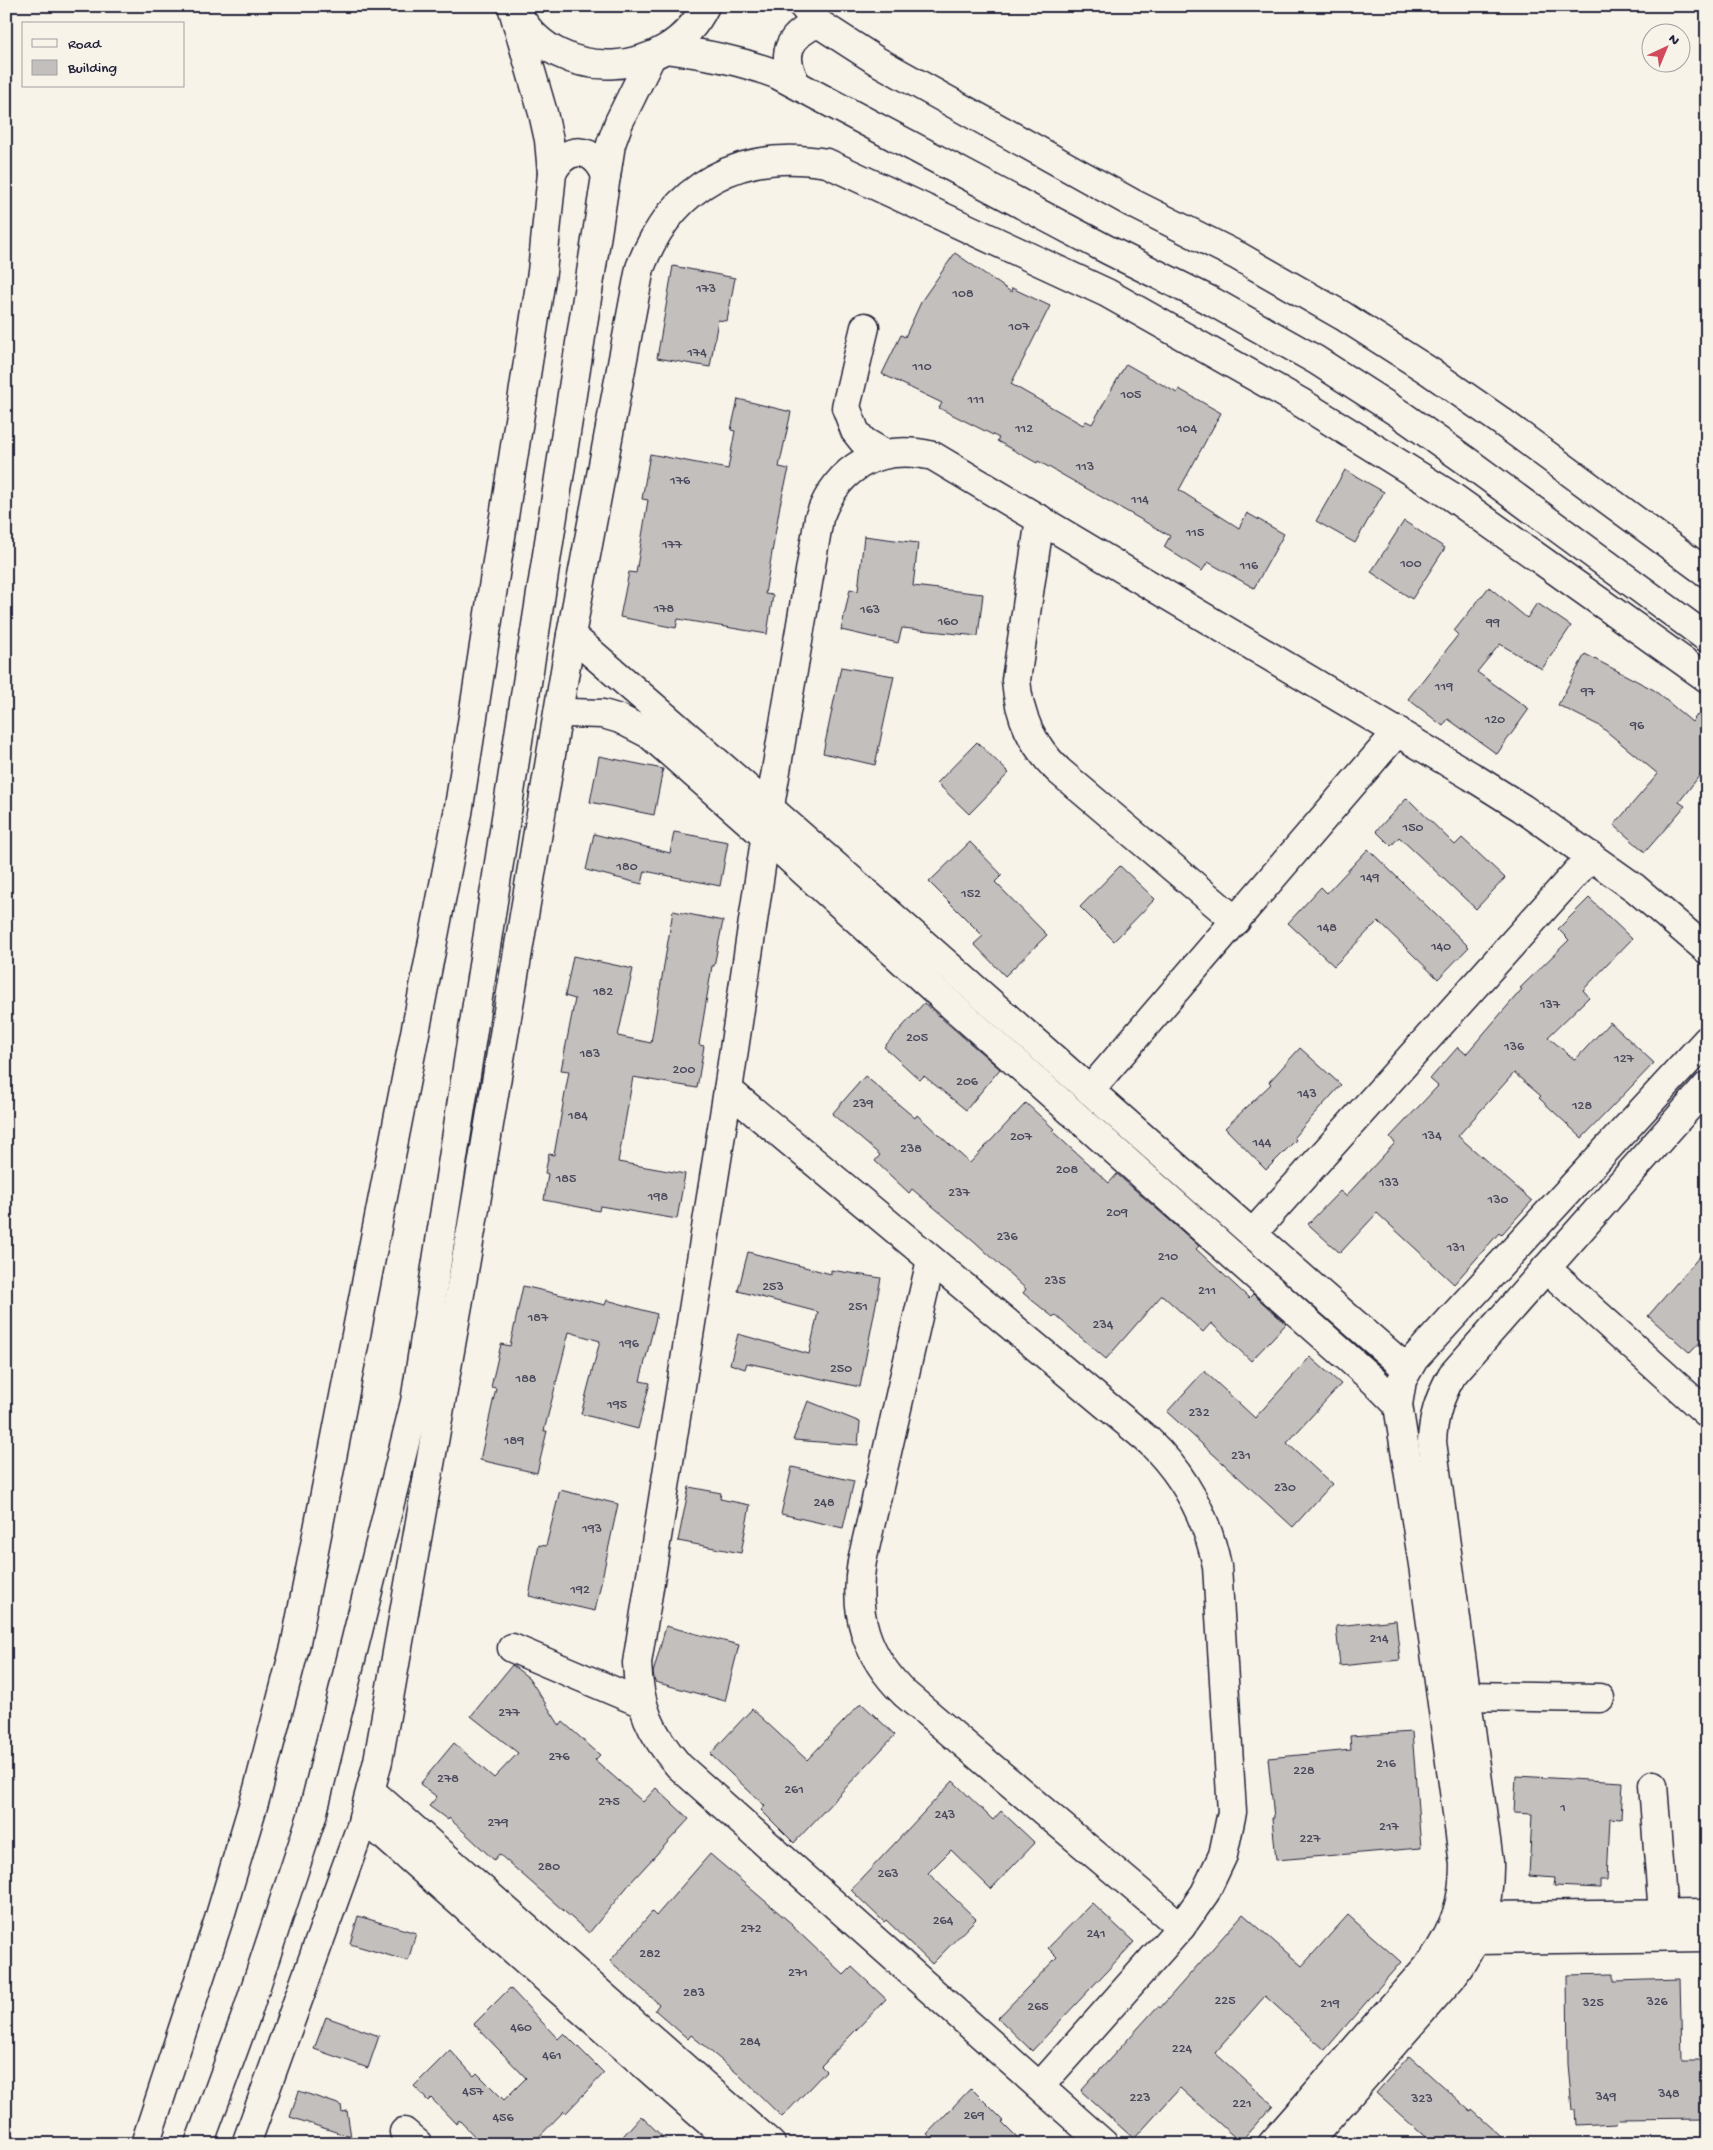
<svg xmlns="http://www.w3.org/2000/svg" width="1713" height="2150" viewBox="0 0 1713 2150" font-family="'Gochi Hand',sans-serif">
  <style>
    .building { fill: #c2bfbd; stroke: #22223b }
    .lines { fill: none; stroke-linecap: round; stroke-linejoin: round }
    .minor-casing { stroke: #22223b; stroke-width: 31 }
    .minor { stroke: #f7f3e8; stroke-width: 28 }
    .labels { text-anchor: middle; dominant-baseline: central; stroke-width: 4; stroke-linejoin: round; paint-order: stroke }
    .number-label { font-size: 14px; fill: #4a495c }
  </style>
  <rect width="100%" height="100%" fill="#f7f3e8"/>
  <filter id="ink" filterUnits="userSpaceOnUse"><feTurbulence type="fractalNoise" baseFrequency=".02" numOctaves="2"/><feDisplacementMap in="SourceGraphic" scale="10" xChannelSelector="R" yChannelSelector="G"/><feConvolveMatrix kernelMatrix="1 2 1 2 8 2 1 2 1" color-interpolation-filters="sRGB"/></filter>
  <g filter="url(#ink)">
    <g class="building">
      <polygon points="955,253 1011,292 1012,288 1050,306 1011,384 1083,425 1086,421 1092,424 1126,364 1177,393 1179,389 1221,413 1179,490 1239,528 1247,513 1284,534 1254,588 1208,562 1202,571 1164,547 1170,536 1038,461 1037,463 997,441 999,438 939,408 942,403 882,374 901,335 905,337 922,300"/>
      <polygon points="673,266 735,278 727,321 718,320 710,367 657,358"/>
      <polygon points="738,399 791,412 779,467 789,469 780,505 765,594 773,595 767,634 678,619 676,628 620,617 629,572 636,573 648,500 642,499 650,454 728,469 735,431 731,430"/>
      <polygon points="1345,470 1384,492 1355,543 1316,521"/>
      <polygon points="1404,521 1445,548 1412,599 1371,572"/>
      <polygon points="864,536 918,543 913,586 983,594 978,636 902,628 898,643 841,630 850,589 858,591"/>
      <polygon points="1489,587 1527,618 1537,603 1571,626 1542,669 1500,644 1477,672 1529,709 1497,754 1448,719 1443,726 1408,699 1458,635 1454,631"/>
      <polygon points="1585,654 1654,690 1692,722 1697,715 1707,723 1707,766 1679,802 1685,806 1645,852 1614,825 1658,774 1600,726 1558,705"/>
      <polygon points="841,667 894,676 875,765 823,753"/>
      <polygon points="977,742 1009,773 969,814 937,783"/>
      <polygon points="599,756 663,769 654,815 590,802"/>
      <polygon points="1407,798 1455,845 1462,838 1505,878 1476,909 1399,837 1391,846 1376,831"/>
      <polygon points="674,832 728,842 720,886 645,871 642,884 586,870 594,834 670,853"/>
      <polygon points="970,842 1002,875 995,882 1047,935 1005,976 974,944 983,936 929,882"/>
      <polygon points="1368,849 1469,947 1438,979 1378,921 1334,966 1288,923 1321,887 1327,893"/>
      <polygon points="1120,866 1155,899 1114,941 1080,907"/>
      <polygon points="1589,898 1632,939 1583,990 1589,997 1548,1037 1575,1060 1610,1022 1654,1063 1582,1138 1539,1098 1541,1096 1514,1073 1458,1136 1532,1201 1501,1235 1499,1233 1454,1284 1377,1213 1340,1253 1308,1224 1340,1191 1346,1196 1395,1143 1390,1137 1438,1086 1430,1079 1458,1047 1466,1054 1522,989 1520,988 1569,940 1558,929"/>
      <polygon points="673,911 723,921 714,966 712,966 699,1045 704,1046 697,1088 633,1077 618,1162 685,1174 677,1219 600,1206 599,1211 544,1200 548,1174 545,1173 549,1154 554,1155 569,1071 561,1070 575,999 565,996 573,956 633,969 618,1036 651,1043"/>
      <polygon points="924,1003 1000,1069 966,1110 924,1076 920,1080 884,1047"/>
      <polygon points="1300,1048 1341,1085 1294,1137 1296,1140 1266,1170 1225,1128 1271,1084 1269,1082"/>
      <polygon points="865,1076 915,1118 917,1115 970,1163 1026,1103 1054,1129 1052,1131 1109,1183 1117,1174 1199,1246 1196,1249 1249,1298 1253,1294 1286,1324 1251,1361 1211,1323 1203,1332 1162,1295 1106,1359 1055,1315 1053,1317 1023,1293 1026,1289 974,1241 912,1189 909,1193 875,1161 880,1155 832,1114"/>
      <polygon points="1707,1248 1707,1335 1690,1353 1648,1316"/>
      <polygon points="748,1252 831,1274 831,1270 881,1278 860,1387 747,1363 745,1369 730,1364 738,1334 809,1354 818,1312 738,1291"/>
      <polygon points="523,1286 605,1305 607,1300 657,1314 640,1381 650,1383 638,1429 581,1414 600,1341 569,1332 544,1431 547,1431 537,1473 480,1460 496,1388 491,1387 501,1344 510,1346"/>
      <polygon points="1310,1357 1341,1384 1287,1443 1332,1484 1293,1527 1167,1412 1204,1371 1255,1418"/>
      <polygon points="808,1401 860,1422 858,1445 793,1440"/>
      <polygon points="792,1467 854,1481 843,1528 781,1514"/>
      <polygon points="689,1487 721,1493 720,1499 750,1505 741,1553 678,1541"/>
      <polygon points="560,1490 618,1504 595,1611 529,1596 539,1545 546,1546"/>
      <polygon points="1396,1620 1400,1660 1340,1666 1336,1626"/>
      <polygon points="666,1626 739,1645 725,1701 655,1682 653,1673"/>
      <polygon points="512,1665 529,1678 560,1726 563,1722 600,1755 595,1760 643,1802 656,1788 689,1819 632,1881 589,1933 499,1854 494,1860 449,1818 448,1820 429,1806 437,1797 420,1784 454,1743 494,1778 518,1753 471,1716"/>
      <polygon points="861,1703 895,1735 794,1843 761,1810 765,1806 710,1754 752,1709 807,1760"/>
      <polygon points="1412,1732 1421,1848 1276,1860 1272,1818 1274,1818 1268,1758 1351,1750 1350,1736"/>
      <polygon points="1516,1776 1623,1782 1621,1819 1610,1818 1607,1880 1600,1880 1600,1888 1554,1886 1555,1878 1529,1876 1532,1814 1514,1813"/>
      <polygon points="953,1781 993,1820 1001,1811 1035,1843 991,1889 951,1850 928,1873 976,1919 932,1964 886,1920 884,1922 851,1890"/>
      <polygon points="710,1854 792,1924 791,1925 844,1975 852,1967 886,1999 821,2066 826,2071 782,2117 738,2074 691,2035 688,2039 655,2010 659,2004 610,1961 652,1912 656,1916"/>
      <polygon points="1092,1903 1134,1942 1032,2051 998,2018 1057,1957 1048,1948"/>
      <polygon points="1243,1914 1302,1966 1348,1915 1401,1962 1325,2050 1265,1996 1215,2053 1273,2105 1240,2142 1180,2088 1134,2139 1081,2091 1158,2006 1160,2008"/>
      <polygon points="358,1916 416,1933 408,1961 350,1944"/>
      <polygon points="1614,1974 1614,1981 1680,1979 1682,2059 1707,2059 1707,2119 1620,2120 1617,2123 1576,2125 1575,2109 1572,2109 1568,2064 1567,1975"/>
      <polygon points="510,1988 558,2039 564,2033 604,2073 566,2113 564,2111 532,2144 482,2144 459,2120 456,2124 431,2098 428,2101 414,2086 450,2050 474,2076 477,2073 504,2100 526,2078 474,2024"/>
      <polygon points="326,2017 379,2036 368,2068 314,2049"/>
      <polygon points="1409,2056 1471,2112 1472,2110 1510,2144 1433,2144 1376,2093"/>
      <polygon points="971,2088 1004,2121 1002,2122 1024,2144 937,2144 927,2134"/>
      <polygon points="299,2091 341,2105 342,2112 347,2111 351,2137 290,2117"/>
      <polygon points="641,2116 670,2144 616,2144"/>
    </g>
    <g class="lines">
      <defs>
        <g id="minor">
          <polyline points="803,6 818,23 877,61 1132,203 1238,256 1343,316 1429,371 1498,419 1707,573"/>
          <path d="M 518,14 C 558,86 670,79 705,6"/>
          <path d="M 666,49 C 706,54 738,60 776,74 L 1108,250 L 1213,302 L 1316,360 L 1400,414 L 1468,462 L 1707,638"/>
          <path d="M 797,85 C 780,56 787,36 818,23"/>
          <path d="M 552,173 C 566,144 595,146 606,176"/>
          <polyline points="865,327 846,407 855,431 863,441 885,454"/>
          <path d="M 1040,519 L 1016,680 C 1019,717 1032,745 1059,771 L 1236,921"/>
          <path d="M 571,635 C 852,877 1127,1126 1407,1369"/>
          <polyline points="558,716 568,713 603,714 620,719 649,734 765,836 940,995 1374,1381 1398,1405"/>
          <path d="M 728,1090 L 1149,1441 C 1185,1476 1207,1517 1217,1566 L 1232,1812 L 1223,1855 L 1205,1893 L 1181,1927 L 1040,2086"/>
          <polyline points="1090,1090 1398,731"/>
          <polyline points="1252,1234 1591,856"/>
          <path d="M 931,1260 L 862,1561 C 853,1614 866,1656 905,1694 L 1181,1927"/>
          <polyline points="1546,1268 1707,1413"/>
          <polyline points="512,1648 642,1703"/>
          <polyline points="1466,1696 1600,1698"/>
          <polyline points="1653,1785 1663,1914"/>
          <polyline points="371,1791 771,2144"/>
          <polyline points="363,1817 734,2144"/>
          <polyline points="1484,1916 1707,1914"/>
          <polyline points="1475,1940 1707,1937"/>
          <polyline points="404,2132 418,2144"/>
          <polyline points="145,2144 219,1919 258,1789 295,1647 458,813 542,272 552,173 549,140 543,113 512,6"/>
          <polyline points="199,2144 247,2013 312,1816 415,1402 611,144 619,122 651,57"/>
          <path d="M 246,2144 L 361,1826 L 378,1761 L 475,1208 L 571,635 L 640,268 C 672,185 740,148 827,163 L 1107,293 L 1300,402 L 1451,496 L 1707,678"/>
          <path d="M 1104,2144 L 679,1766 C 650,1733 639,1707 637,1663 L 728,1090 L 770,806 L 819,518 C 838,466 879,443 933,456 L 1471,776 L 1522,808 L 1635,888 L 1707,950"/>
          <path d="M 1272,2144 L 1432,1961 C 1454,1931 1464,1901 1464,1864 L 1423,1565 L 1398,1405 L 1402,1380 L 1414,1359 L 1707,1040"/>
          <path d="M 1306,2144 L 1452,1977 C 1478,1942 1490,1906 1489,1862 L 1432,1442 C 1433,1417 1439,1397 1452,1375 L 1707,1086"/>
        </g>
      </defs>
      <use href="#minor" class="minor-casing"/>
      <use href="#minor" class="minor"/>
    </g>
  </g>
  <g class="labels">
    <g class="number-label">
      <text x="706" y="289">173</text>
      <text x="963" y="294">108</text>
      <text x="1019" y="327">107</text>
      <text x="697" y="353">174</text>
      <text x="922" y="367">110</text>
      <text x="1131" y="395">105</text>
      <text x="976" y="400">111</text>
      <text x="1024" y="429">112</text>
      <text x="1187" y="429">104</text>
      <text x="1085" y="467">113</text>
      <text x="680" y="481">176</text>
      <text x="1140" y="500">114</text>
      <text x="1195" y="533">115</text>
      <text x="672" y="545">177</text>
      <text x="1411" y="564">100</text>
      <text x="1249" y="566">116</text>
      <text x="664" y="609">178</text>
      <text x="870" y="610">163</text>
      <text x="948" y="622">160</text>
      <text x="1493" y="623">99</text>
      <text x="1444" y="687">119</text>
      <text x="1588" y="692">97</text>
      <text x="1495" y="720">120</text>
      <text x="1637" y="726">96</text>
      <text x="1413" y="828">150</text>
      <text x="627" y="867">180</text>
      <text x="1370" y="878">149</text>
      <text x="971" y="894">152</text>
      <text x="1327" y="928">148</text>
      <text x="1441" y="947">140</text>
      <text x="603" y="992">182</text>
      <text x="1550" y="1005">137</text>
      <text x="917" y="1038">205</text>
      <text x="1514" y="1047">136</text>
      <text x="590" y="1054">183</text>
      <text x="1624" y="1059">127</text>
      <text x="684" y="1070">200</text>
      <text x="967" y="1082">206</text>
      <text x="1307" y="1094">143</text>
      <text x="863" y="1104">239</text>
      <text x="1582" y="1106">128</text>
      <text x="578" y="1116">184</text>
      <text x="1432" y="1136">134</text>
      <text x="1021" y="1137">207</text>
      <text x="1262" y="1143">144</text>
      <text x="911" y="1149">238</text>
      <text x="1067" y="1170">208</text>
      <text x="566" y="1179">185</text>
      <text x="1389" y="1183">133</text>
      <text x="959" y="1193">237</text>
      <text x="658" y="1197">198</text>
      <text x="1498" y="1200">130</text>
      <text x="1117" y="1213">209</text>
      <text x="1007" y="1237">236</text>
      <text x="1456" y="1248">131</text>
      <text x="1168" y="1257">210</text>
      <text x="1055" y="1281">235</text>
      <text x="773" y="1287">253</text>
      <text x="1207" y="1291">211</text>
      <text x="858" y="1307">251</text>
      <text x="538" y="1318">187</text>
      <text x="1103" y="1325">234</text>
      <text x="629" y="1344">196</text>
      <text x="841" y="1369">250</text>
      <text x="526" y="1379">188</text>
      <text x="617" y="1405">195</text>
      <text x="1199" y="1413">232</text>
      <text x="514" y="1441">189</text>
      <text x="1241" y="1456">231</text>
      <text x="1285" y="1488">230</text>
      <text x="824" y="1503">248</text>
      <text x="592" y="1529">193</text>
      <text x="580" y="1590">192</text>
      <text x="1379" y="1639">214</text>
      <text x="509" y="1713">277</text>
      <text x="559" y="1757">276</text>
      <text x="1386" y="1764">216</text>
      <text x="1304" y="1771">228</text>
      <text x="448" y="1779">278</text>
      <text x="794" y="1790">261</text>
      <text x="609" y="1802">275</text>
      <text x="1563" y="1808">1</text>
      <text x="945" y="1815">243</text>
      <text x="498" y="1823">279</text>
      <text x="1389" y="1827">217</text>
      <text x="1310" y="1839">227</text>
      <text x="549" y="1867">280</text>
      <text x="888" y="1874">263</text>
      <text x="943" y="1921">264</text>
      <text x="751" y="1929">272</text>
      <text x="1096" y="1934">241</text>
      <text x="650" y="1954">282</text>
      <text x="798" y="1973">271</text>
      <text x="694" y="1993">283</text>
      <text x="1225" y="2001">225</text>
      <text x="1657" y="2002">326</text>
      <text x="1593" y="2003">325</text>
      <text x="1330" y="2004">219</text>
      <text x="1038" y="2007">265</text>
      <text x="521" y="2028">460</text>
      <text x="750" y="2042">284</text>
      <text x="1182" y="2049">224</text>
      <text x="552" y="2056">461</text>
      <text x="473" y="2092">457</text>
      <text x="1669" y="2094">348</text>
      <text x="1606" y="2097">349</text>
      <text x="1140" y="2098">223</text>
      <text x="1422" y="2099">323</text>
      <text x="1242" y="2104">221</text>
      <text x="974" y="2116">269</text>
      <text x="503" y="2118">456</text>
    </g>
  </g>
  <rect width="1713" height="2150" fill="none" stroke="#f7f3e8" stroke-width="25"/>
  <rect x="12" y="12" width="1688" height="2125" fill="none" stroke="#22223b" stroke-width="2" filter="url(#ink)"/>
  <rect x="22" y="22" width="162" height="65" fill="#f7f3e8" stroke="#a29fa3"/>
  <rect x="32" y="39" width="25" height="8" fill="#f7f3e8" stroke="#a29fa3"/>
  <text x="68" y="48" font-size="15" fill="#22223b">Road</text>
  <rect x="32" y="60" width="25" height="15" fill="#c2bfbd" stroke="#a29fa3"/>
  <text x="68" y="72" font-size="15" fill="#22223b">Building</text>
  <g transform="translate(1666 48) rotate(44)"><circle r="24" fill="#f7f3e8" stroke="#a29fa3"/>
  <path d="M0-4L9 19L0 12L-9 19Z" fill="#d1495b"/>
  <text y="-8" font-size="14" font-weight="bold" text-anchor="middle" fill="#22223b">N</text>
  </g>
</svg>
